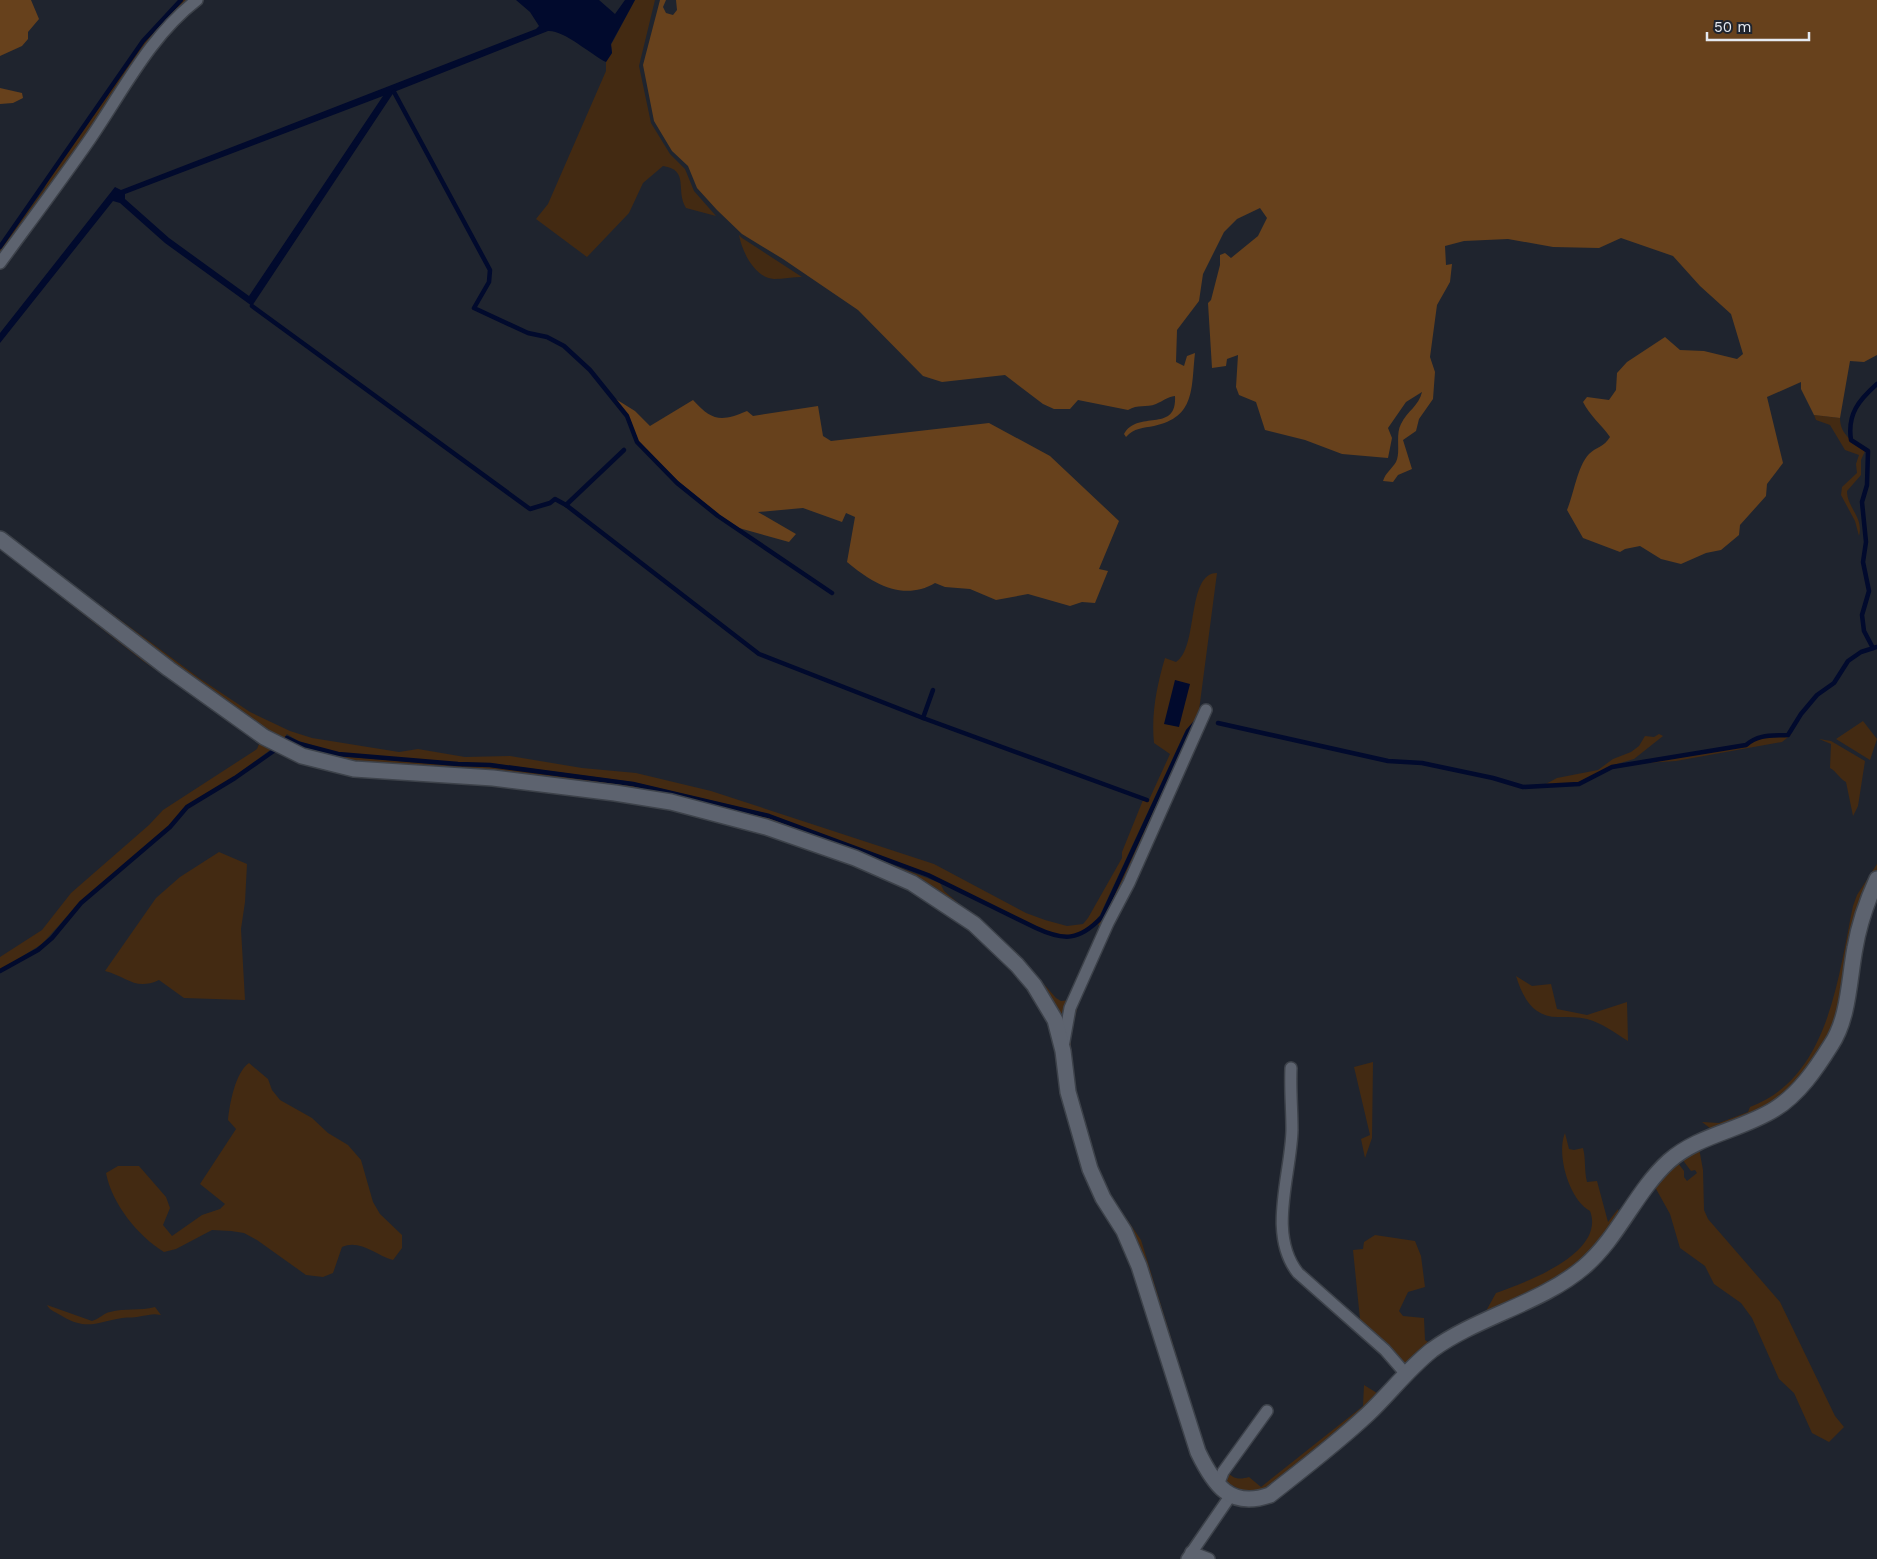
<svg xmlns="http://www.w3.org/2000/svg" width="1877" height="1559" viewBox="0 0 1877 1559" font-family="'Work Sans',sans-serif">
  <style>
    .green { fill: #432a12 }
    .forest { fill: #67411c }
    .water { fill: #010a2d; fill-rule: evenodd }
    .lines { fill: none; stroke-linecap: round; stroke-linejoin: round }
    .stream { stroke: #010a2d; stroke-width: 4.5 }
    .street-casing { stroke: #3d424a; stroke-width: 14 }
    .secondary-casing { stroke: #3d424a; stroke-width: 18 }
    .street { stroke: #5d636f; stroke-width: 11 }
    .secondary { stroke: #5d636f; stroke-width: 15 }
  </style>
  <rect width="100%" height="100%" fill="#1f242e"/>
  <g class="green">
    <polygon points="183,0 194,0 180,11 0,259 0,250 44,189 51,173 144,41"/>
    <path d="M 635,0 L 655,0 L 639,66 L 651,123 L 670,154 L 685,169 L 694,191 L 716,216 L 686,208 C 675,190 690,170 663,166 L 643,183 L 629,213 L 587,257 L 536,219 L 548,204 L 606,71 L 606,62 L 612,53 L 611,45 Z"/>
    <path d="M 739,235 L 742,238 L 802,277 C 793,277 783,279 774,279 C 755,278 742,252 739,235 Z"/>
    <path d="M 1814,415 L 1840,418 C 1840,435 1853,441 1865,451 L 1861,460 L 1861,475 L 1847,491 C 1847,508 1864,517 1859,536 L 1855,521 L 1841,495 L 1842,487 L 1857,473 L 1856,464 L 1859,455 L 1845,450 L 1830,425 L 1816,420 Z"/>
    <path d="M 0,531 L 199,678 L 250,712 L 290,731 L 312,738 L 399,752 L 418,749 L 465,757 L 510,756 L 582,768 L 636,773 L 711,791 L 934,864 L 1026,913 L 1045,920 L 1067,926 L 1083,924 L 1088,918 L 1122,858 L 1122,852 L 1143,800 L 1148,802 L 1170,754 L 1154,743 C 1151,714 1157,685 1165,658 L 1176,662 C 1199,648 1186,573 1217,573 L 1198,718 L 1185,732 L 1100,915 C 1088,931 1073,938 1054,935 L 927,873 L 768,814 L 633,782 L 490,763 L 458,763 L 338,753 L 298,741 L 287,734 L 284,738 L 305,748 L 338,756 L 458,766 L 490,767 L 634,786 L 769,818 L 940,883 L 944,891 L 1016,952 L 1056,998 L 1061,1001 L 1070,1000 L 1060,1016 L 1044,989 L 939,893 L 670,800 L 353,765 L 280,743 L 0,536 Z"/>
    <polygon points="0,542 274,747 234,777 186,806 169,826 80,902 42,944 0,970 0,957 42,930 71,893 149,825 163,810 251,753 257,749 259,744 255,738 143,661 0,549"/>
    <polygon points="1863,721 1877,739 1870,760 1836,739"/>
    <polygon points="1198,723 1101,930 1098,924 1128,866 1188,735"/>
    <polygon points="1659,734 1663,736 1634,759 1610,766 1587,780 1579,783 1542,786 1557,778 1598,770 1613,759 1631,752 1639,746 1645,736 1654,737"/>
    <polygon points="1792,734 1782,742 1676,761 1647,763 1746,746 1765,736 1779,737"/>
    <path d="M 1819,739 L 1831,741 L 1865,761 L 1858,806 L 1853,816 L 1846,782 C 1839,778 1837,772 1830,768 L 1831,744 Z"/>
    <path d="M 219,852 L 247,864 L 245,902 L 241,929 L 245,1000 L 184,998 L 159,980 C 135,991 128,977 105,971 L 156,898 L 180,877 Z"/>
    <path d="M 1877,864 L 1877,873 L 1828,1040 L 1788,1095 L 1715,1132 L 1702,1122 L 1719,1123 L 1748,1112 L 1750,1107 C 1829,1078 1838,977 1853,906 L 1857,895 Z"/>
    <path d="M 1516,976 L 1532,986 L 1551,984 L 1557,1009 L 1587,1015 L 1627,1002 L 1628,1041 C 1615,1033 1602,1023 1587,1019 C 1578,1017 1569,1017 1560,1017 C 1533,1018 1523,998 1516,976 Z"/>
    <path d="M 1079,1000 L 1071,1035 L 1071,1054 L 1073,1081 L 1089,1144 L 1105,1187 L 1141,1240 L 1188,1393 L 1184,1393 L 1136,1247 C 1127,1226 1113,1208 1102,1187 C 1082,1147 1063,1081 1068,1036 C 1070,1023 1074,1012 1079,1000 Z"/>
    <polygon points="1373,1062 1372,1138 1365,1158 1361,1139 1370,1135 1354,1067"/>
    <path d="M 249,1063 L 268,1079 L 272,1090 L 280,1100 L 312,1118 L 328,1133 L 348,1145 L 361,1160 L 373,1202 L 380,1214 L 402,1235 L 402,1248 L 393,1260 C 375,1255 360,1239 342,1247 L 333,1273 L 323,1277 L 306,1275 L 257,1240 L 244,1233 L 231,1231 L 212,1230 L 176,1249 L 164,1252 C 138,1236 112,1204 106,1173 L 118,1166 L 139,1166 L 166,1197 L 170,1208 L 163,1225 L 172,1236 L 202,1215 L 220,1209 L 225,1204 L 200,1184 L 236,1129 L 228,1120 C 230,1103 235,1073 249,1063 Z"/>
    <path d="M 1565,1133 L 1569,1149 L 1574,1150 L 1583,1148 C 1586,1159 1584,1170 1587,1182 L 1597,1181 L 1608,1222 L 1618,1209 L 1620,1218 L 1585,1261 L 1406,1366 L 1360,1319 L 1353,1250 L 1363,1249 L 1364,1242 L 1375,1235 L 1415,1241 L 1421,1256 L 1425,1287 L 1408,1292 L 1399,1311 L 1403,1316 L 1424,1318 L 1425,1340 L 1428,1342 L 1486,1311 L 1496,1293 C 1527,1282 1606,1253 1590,1211 C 1569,1200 1556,1154 1565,1133 Z"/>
    <polygon points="1699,1148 1703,1170 1704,1210 1708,1219 1780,1302 1835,1416 1844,1427 1829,1442 1812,1433 1794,1393 1779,1379 1752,1318 1741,1303 1714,1284 1705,1266 1680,1248 1670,1214 1655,1187 1678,1163 1684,1171 1684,1177 1687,1181 1697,1173 1695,1170 1691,1171 1682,1159"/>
    <path d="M 47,1305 L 92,1321 C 99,1319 104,1313 110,1312 C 125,1308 140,1311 155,1307 L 161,1315 C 153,1313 149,1315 142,1316 C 135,1318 129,1317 122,1318 C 97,1322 87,1331 62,1316 C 56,1312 50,1311 47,1305 Z"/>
    <path d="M 1401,1373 L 1385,1393 L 1267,1490 L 1247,1493 L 1222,1480 L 1226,1470 C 1232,1479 1239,1480 1249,1477 L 1261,1487 L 1363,1406 L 1364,1385 L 1377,1393 Z"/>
  </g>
  <g class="forest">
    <polygon points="0,0 31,0 39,19 28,32 28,39 22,46 0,56"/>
    <path d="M 660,0 L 666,0 L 663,7 L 666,13 L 673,15 L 677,10 L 676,0 L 1877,0 L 1877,355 L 1864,362 L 1850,361 L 1840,418 L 1814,415 L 1801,389 L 1801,382 L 1767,397 L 1783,463 L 1767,484 L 1766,496 L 1740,525 L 1739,535 L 1721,550 L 1706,553 L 1681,564 L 1661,559 L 1640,546 L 1625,549 L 1620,552 L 1583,538 L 1567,510 C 1574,494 1577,467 1589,454 C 1596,447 1604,447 1610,437 C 1601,424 1590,416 1583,402 L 1587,397 L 1609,400 L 1616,390 L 1617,373 L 1627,362 L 1665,337 L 1680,350 L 1704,351 L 1737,359 L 1743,354 L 1731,314 L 1700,286 L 1673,256 L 1621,238 L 1599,248 L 1553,247 L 1508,239 L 1464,241 L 1445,246 L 1446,265 L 1452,264 L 1450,282 L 1437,305 L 1430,357 L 1435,372 L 1433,399 L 1419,419 L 1416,431 L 1403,440 L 1412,469 L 1398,475 L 1393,482 L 1383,481 C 1386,472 1391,470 1396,462 C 1401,452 1395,435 1401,424 C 1407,411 1419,406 1422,392 L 1406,402 L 1388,428 L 1392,438 L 1388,458 L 1342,454 L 1305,440 L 1265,430 L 1256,402 L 1239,395 L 1236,387 L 1238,355 L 1227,359 L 1226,366 L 1212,368 L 1208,303 L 1211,300 L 1220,265 L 1220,255 L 1225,253 L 1231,258 L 1258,236 L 1267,218 L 1260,208 L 1237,219 L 1224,232 L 1203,274 L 1199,301 L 1177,330 L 1176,362 L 1184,366 L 1187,356 L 1195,353 C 1191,388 1196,417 1154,426 C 1143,428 1134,428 1126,437 L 1124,434 C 1138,409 1177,434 1175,396 C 1167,397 1163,401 1156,404 C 1146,408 1138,404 1128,410 L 1078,400 L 1070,409 L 1054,409 L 1043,404 L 1005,375 L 942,382 L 923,376 L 858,310 L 783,259 L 742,234 L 717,210 L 697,188 L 688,166 L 672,151 L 654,121 L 643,65 Z"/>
    <polygon points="0,88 22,93 23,98 13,103 0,104"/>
    <path d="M 614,398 L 635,411 L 650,426 L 693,400 C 712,421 721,422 747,411 L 753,416 L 818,406 L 823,436 L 831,441 L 989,423 L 1050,456 L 1119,521 L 1099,569 L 1108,571 L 1095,603 L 1082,602 L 1070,606 L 1028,594 L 996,600 L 970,589 L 945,587 L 935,583 C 903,602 872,583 847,562 L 855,517 L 846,513 L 842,522 L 803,508 L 758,512 L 796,534 L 789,542 L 739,528 L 718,514 L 678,481 L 637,441 L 628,415 Z"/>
  </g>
  <g class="water">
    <path d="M 516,0 L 599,0 L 615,14 L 625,0 L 635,0 L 611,44 L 612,53 L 606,62 C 590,54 564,30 548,31 L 394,92 L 252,306 L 165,243 L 120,203 L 113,201 L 0,343 L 0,333 L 115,187 L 121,190 L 536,29 L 539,26 L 530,12 ZM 383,96 L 249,296 L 169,238 L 125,199 L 125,194 Z"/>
    <polygon points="1175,680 1190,684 1179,727 1164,724"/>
  </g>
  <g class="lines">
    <g class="stream">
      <polyline points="394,92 490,270 489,282 474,308 528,333 547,337 564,346 590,370 627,416 637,442 677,483 718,516 832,593"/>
      <polyline points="0,247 143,41 181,0"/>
      <polyline points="252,306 530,509 550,503 555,499 566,505 759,654 923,718 1147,800"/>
      <polyline points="566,505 624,450"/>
      <path d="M 1873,648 L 1864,631 L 1862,615 L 1869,591 L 1863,562 L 1866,542 L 1862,502 L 1867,485 L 1868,451 L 1851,440 C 1847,414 1859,400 1877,384"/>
      <polyline points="923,718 933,690"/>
      <path d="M 1218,723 L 1388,761 L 1422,763 L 1493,778 L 1523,787 L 1579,784 L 1612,767 L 1746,745 C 1759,734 1771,736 1788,735 L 1801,714 L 1817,695 L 1834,683 L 1848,661 L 1861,652 L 1877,647"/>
      <path d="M 287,738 L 300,744 L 338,754 L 458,764 L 490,765 L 633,784 L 769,816 L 928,875 L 1036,928 C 1064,941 1079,941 1102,917 L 1188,731 L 1196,722"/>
      <polyline points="0,971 38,950 52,938 81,903 170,827 187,807 235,778 275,750"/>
    </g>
    <defs>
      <g id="street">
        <path d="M 0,263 C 30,222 61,181 90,139 C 123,91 150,36 197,0"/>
        <polyline points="1063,1047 1070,1008 1108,923 1129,883 1206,710"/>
        <path d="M 1291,1068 C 1290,1089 1292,1109 1292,1130 C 1291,1175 1267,1234 1298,1273 L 1385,1350 L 1405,1373"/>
        <polyline points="1218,1485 1223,1472 1267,1411"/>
        <polyline points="1191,1552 1209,1559"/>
        <polyline points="1187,1559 1231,1495"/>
      </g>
      <path id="secondary" d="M 0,539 L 169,669 L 264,737 L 302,756 L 354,769 L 493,778 L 615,793 L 671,802 L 766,827 L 855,858 L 912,883 L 974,924 L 1017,965 L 1034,985 L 1055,1020 L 1063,1051 L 1068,1092 L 1090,1169 L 1103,1198 L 1124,1231 L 1139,1266 L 1198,1452 C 1214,1485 1230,1509 1270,1495 C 1303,1469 1337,1443 1368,1414 C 1390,1393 1408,1369 1432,1350 C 1477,1317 1542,1303 1584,1267 C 1619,1237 1635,1192 1669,1161 C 1698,1135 1742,1130 1775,1109 C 1799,1094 1816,1069 1831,1045 C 1849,1018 1849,979 1855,948 C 1859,924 1867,901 1877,879"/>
    </defs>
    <use href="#street" class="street-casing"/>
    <use href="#secondary" class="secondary-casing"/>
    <use href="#street" class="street"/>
    <use href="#secondary" class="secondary"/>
  </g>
  <path d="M1707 32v8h102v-8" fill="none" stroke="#e5e9f0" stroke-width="2.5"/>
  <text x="1714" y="32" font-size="15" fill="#e5e9f0" stroke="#1f242e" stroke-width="4" paint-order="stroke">50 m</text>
</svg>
